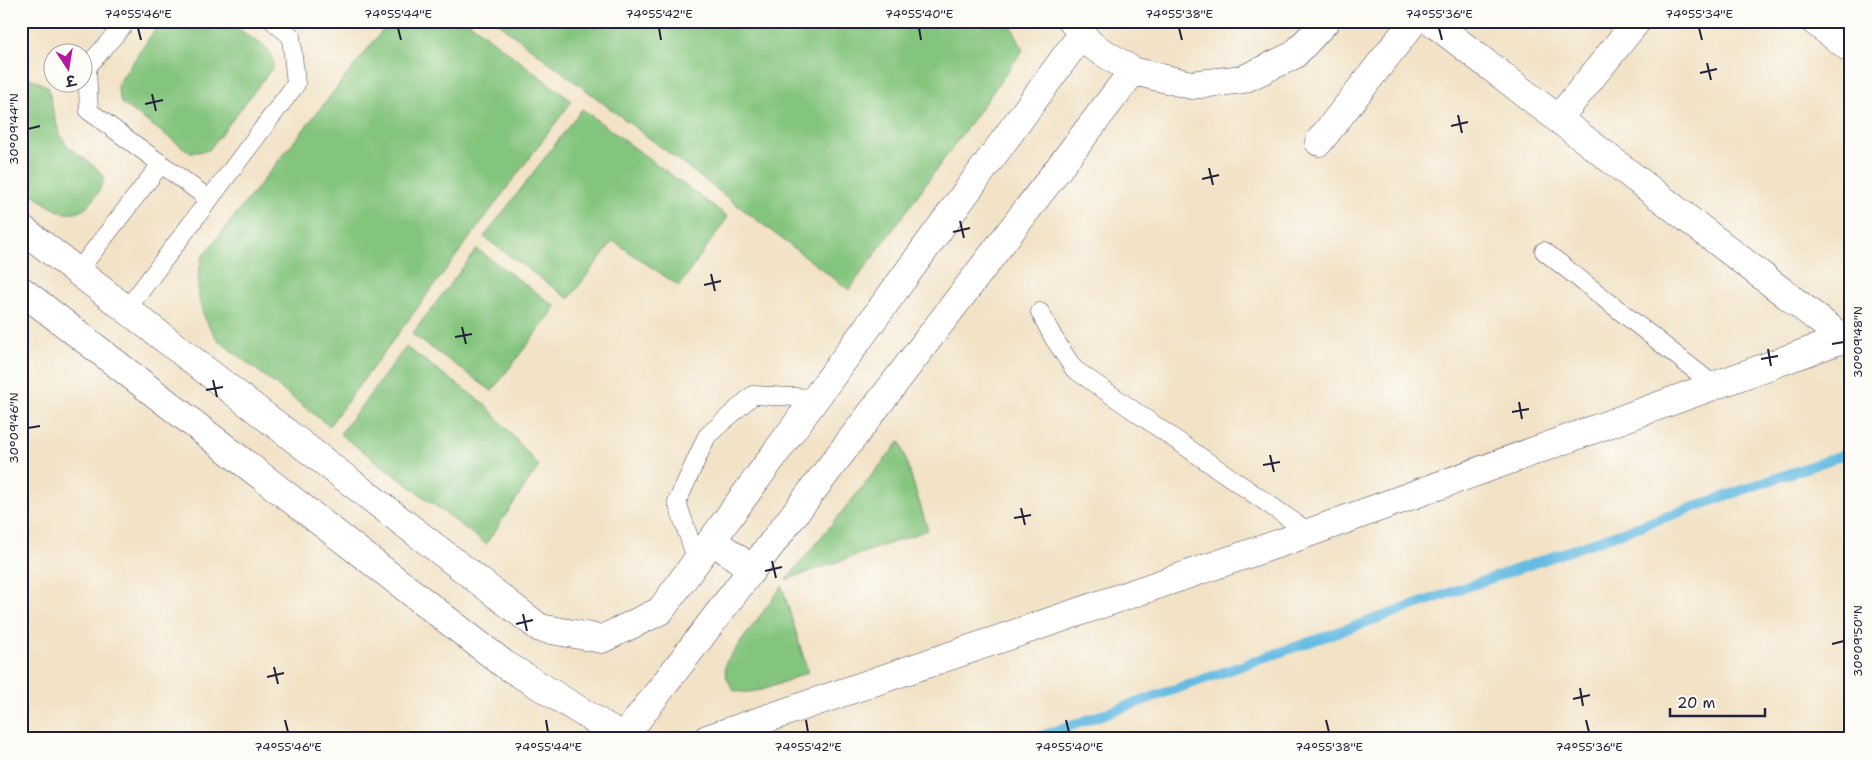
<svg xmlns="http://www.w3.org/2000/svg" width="1872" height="760" viewBox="0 0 1872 760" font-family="'Shantell Sans','Playpen Sans Deva',sans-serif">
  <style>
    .green { fill: #84c57d; stroke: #53745c }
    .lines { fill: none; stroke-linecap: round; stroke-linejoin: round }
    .stream { stroke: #66bbe2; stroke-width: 10 }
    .lane-casing { stroke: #413f50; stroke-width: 19 }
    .street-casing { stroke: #413f50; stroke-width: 29 }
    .lane { stroke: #fff; stroke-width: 18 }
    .street { stroke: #fff; stroke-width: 28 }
    .ticks { fill: none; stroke: #22223b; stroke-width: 2 }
    .neatline { fill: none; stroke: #22223b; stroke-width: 2 }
    .ticks-label { font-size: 12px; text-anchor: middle; fill: #22223b }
  </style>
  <rect width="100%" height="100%" fill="#fdfcf7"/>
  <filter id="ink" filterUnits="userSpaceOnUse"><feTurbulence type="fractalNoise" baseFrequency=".02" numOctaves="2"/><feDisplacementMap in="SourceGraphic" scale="10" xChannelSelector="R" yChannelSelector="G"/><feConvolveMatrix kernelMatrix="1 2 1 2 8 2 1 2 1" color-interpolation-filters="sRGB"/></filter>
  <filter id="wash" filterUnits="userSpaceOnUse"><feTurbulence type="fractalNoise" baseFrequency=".0096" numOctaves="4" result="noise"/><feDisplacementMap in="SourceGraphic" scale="20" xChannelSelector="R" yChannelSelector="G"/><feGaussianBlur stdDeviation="1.12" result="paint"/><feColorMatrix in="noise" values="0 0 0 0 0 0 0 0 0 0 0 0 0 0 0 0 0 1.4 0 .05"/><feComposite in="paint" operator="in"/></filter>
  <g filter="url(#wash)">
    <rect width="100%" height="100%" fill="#f2e2c6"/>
    <g class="green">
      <polygon points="161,21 227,21 268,49 272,56 273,67 209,150 191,153 121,103 117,85"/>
      <path d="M 390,21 L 467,21 L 572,101 L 329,426 L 219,341 C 198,314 194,291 202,257 Z"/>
      <polygon points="495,21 1009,21 1023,50 849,290"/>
      <path d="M 1165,21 L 1225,21 C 1206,28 1185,28 1165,21 Z"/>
      <path d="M 21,73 L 48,87 C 53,107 55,134 71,149 C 83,159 94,163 104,177 C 102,187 98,193 92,201 C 70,231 40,199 21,184 Z"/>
      <polygon points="582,109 728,217 679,286 613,241 569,299 484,237"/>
      <polygon points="477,249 556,307 492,391 412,334"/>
      <polygon points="406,347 486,405 539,466 486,544 340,434"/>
      <polygon points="900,441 928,530 786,580"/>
      <path d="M 782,586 L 808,672 C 786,680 756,698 733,690 C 728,680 723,673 726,662 Z"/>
    </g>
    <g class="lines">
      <polyline class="stream" points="1033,739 1851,452"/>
    </g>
  </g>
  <g filter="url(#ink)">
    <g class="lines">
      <defs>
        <g id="lane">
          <polyline points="127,21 87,67 89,111 209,199"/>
          <polyline points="1544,251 1715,386"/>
          <polyline points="78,271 161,164"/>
          <polyline points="127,309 296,84 291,36 273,21"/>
          <polyline points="1040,312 1053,337 1074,369 1310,533"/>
          <polyline points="697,561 677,502 707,436 753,395 816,398"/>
        </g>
        <g id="street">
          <polyline points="1072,21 1091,45 1133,71 1191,85 1244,79 1294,55 1326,21"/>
          <polyline points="1431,21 1844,339"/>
          <polyline points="1814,21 1851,49"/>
          <polyline points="1558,119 1637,21"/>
          <polyline points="1319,142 1414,21"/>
          <polyline points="21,228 540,628 602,639 660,611 1082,34"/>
          <polyline points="21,290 504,664 626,739"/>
          <polyline points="712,540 752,569"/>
          <polyline points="624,737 1133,71"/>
          <polyline points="707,739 1289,540 1851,336"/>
        </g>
      </defs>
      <use href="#lane" class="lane-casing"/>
      <use href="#street" class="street-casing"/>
      <use href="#lane" class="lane"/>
      <use href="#street" class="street"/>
    </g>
  </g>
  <path class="ticks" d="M 138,28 L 141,40M 398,28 L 401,40M 659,28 L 661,40M 919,28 L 921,40M 1179,28 L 1182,40M 1439,28 L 1442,40M 1699,28 L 1702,40M 1707,63 L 1711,80M 1700,73 L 1717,69M 152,94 L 156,111M 145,104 L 163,100M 1458,115 L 1462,133M 1451,126 L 1468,122M 28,129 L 40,126M 1209,168 L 1213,185M 1202,179 L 1219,175M 960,221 L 964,238M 953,232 L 970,228M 711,274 L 715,291M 704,285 L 721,281M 462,327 L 466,344M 455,337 L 472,334M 1832,344 L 1844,342M 1768,349 L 1771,366M 1761,359 L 1778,356M 213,380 L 217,397M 206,390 L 223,387M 1519,402 L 1522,419M 1512,412 L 1529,409M 28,428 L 40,426M 1270,455 L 1274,472M 1263,465 L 1280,462M 1021,508 L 1025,525M 1014,518 L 1031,515M 772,561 L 776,578M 765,571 L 782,567M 523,614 L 527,631M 516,624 L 533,620M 1832,644 L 1844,641M 274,667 L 278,684M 267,677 L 284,673M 1580,688 L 1583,706M 1573,699 L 1590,695M 285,720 L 288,732M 546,720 L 548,732M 806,720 L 808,732M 1066,720 L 1069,732M 1326,720 L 1329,732M 1586,720 L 1589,732"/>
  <rect width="1872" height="760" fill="none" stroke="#fdfcf7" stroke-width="55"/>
  <g transform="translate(68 68) rotate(168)"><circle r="24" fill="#fdfcf7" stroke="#a5a5ac"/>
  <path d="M0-4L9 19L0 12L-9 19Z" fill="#b5179e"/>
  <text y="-8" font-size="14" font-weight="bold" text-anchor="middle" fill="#22223b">उ</text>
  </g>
  <path d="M1670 708v8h95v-8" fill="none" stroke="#22223b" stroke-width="2.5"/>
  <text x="1677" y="708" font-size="15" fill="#22223b" stroke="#fdfcf7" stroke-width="4" paint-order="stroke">20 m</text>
  <rect x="28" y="28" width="1816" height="704" class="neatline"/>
  <g class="ticks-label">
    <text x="138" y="18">74°55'46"E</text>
    <text x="398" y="18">74°55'44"E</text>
    <text x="659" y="18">74°55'42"E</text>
    <text x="919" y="18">74°55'40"E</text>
    <text x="1179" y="18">74°55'38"E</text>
    <text x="1439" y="18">74°55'36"E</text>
    <text x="1699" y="18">74°55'34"E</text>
    <text transform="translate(14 129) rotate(-90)" y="4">30°09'44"N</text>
    <text transform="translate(1858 342) rotate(-90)" y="4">30°09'48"N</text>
    <text transform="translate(14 428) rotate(-90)" y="4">30°09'46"N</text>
    <text transform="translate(1858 641) rotate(-90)" y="4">30°09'50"N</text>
    <text x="288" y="751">74°55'46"E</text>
    <text x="548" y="751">74°55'44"E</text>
    <text x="808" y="751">74°55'42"E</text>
    <text x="1069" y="751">74°55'40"E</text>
    <text x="1329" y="751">74°55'38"E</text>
    <text x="1589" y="751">74°55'36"E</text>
  </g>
</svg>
